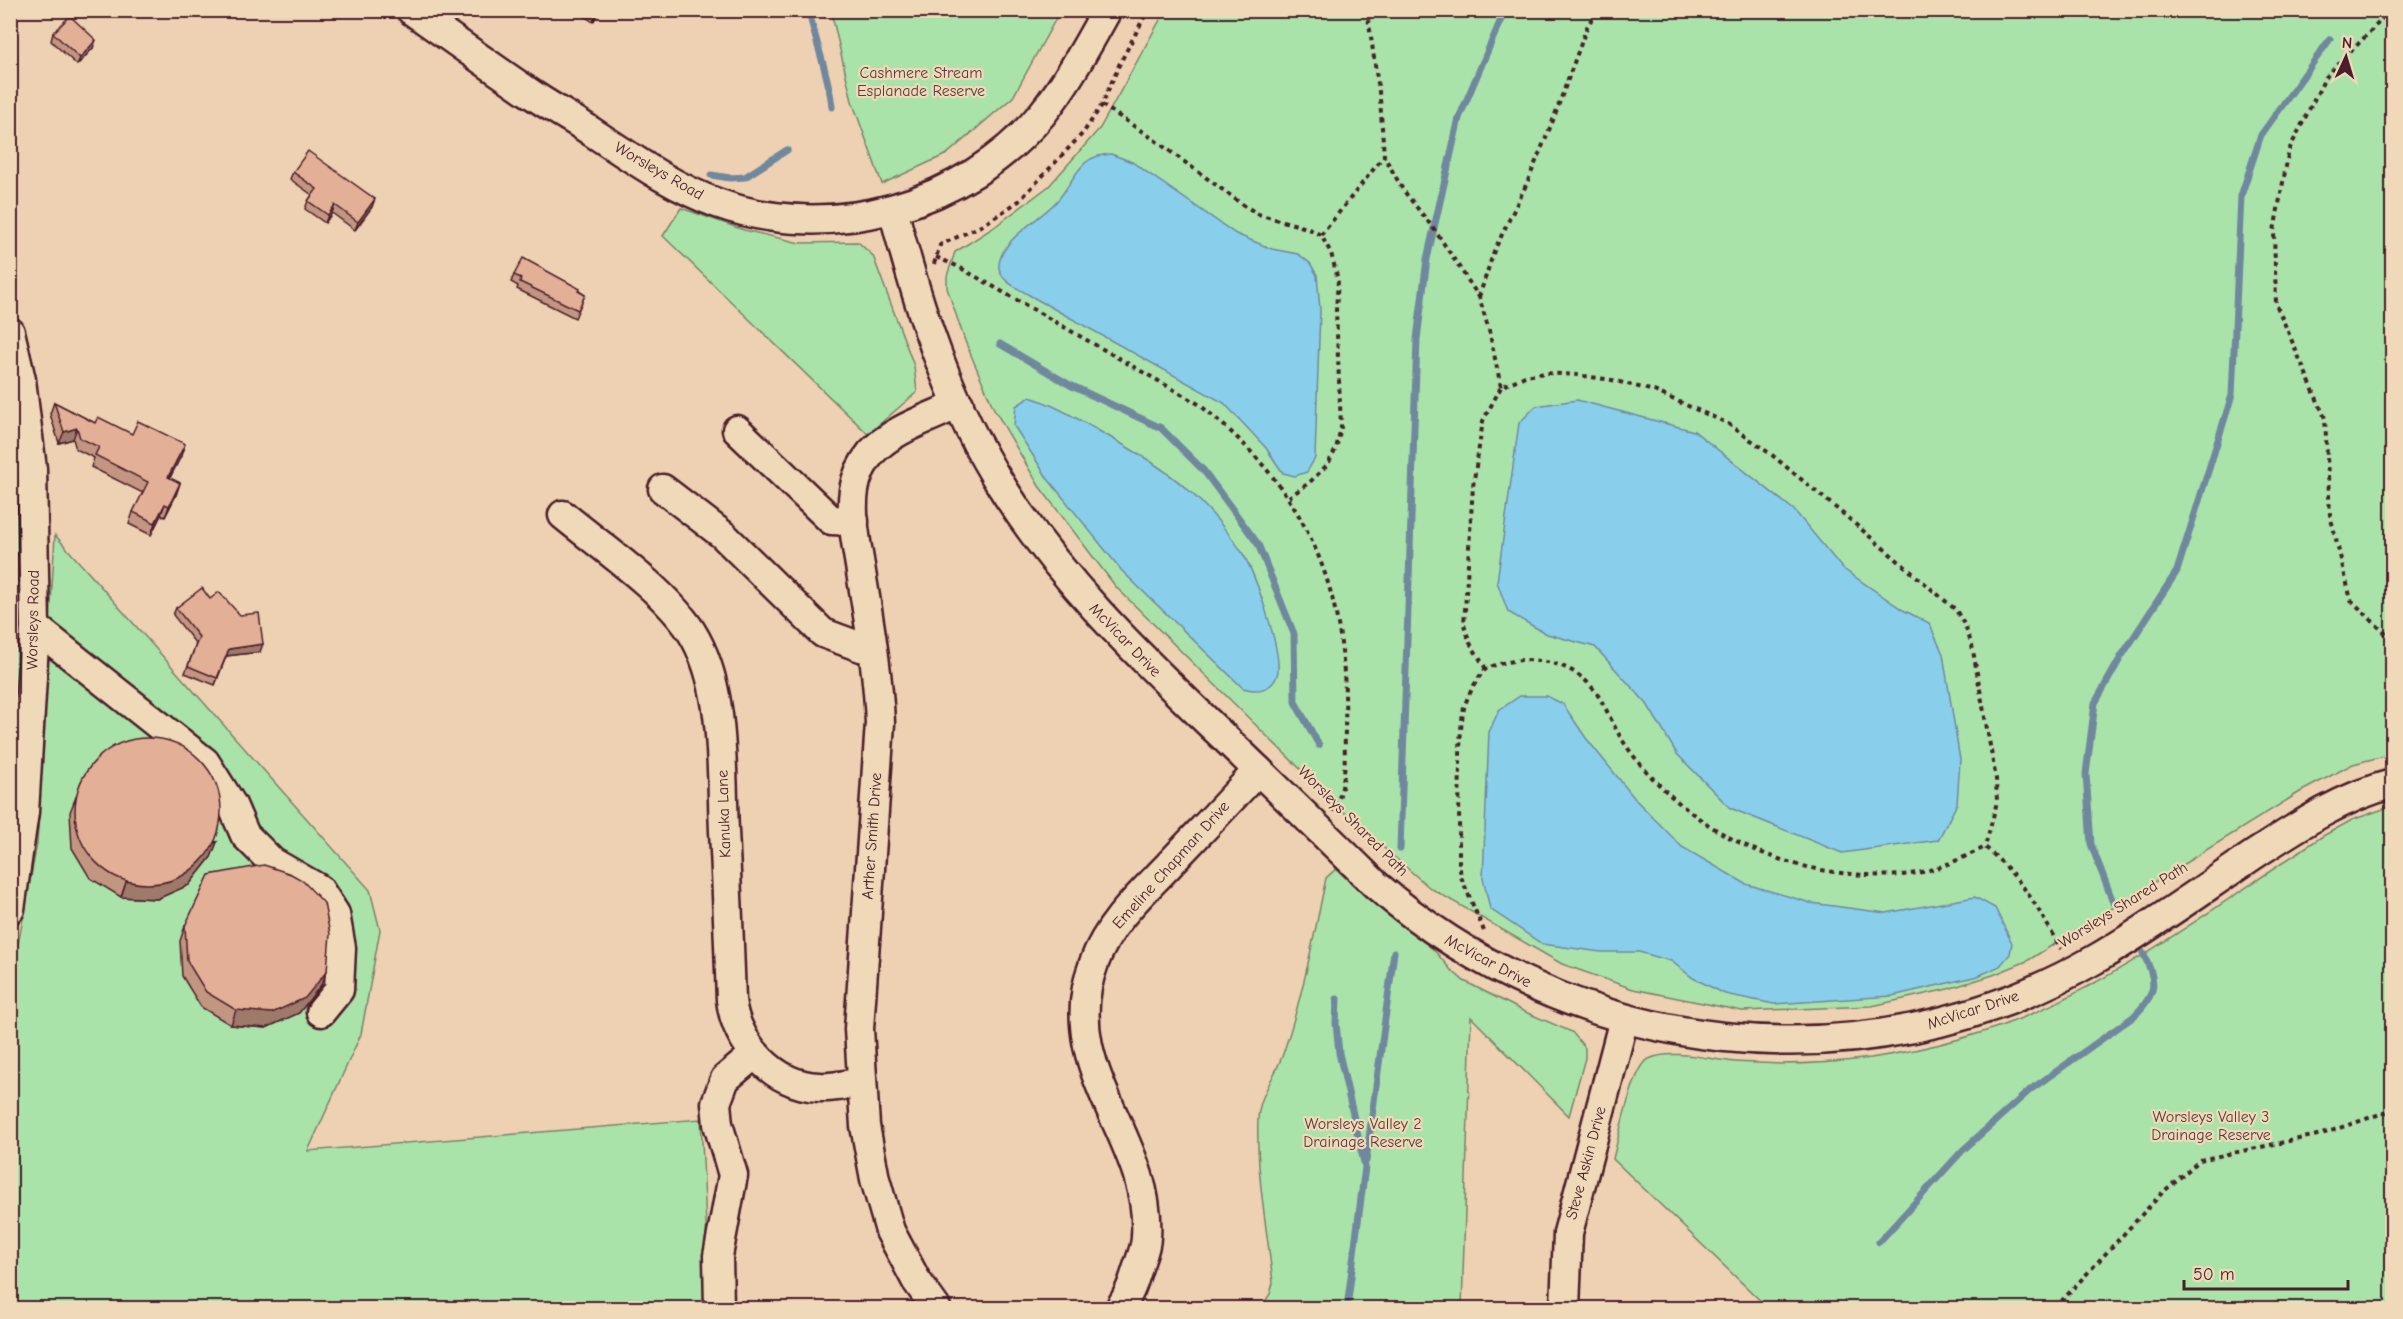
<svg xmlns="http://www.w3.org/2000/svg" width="2403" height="1319" viewBox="0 0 2403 1319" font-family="'Comic Neue',sans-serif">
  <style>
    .green { fill: #a9e3a9; stroke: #7a816a; stroke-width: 1.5 }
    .water { fill: #89ceeb; stroke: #70889e; stroke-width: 1.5 }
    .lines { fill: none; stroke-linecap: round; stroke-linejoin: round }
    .stream { stroke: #70889e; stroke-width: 7 }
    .minor-casing { stroke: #4a1f2b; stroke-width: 33 }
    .path { stroke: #4a1f2b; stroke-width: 4; stroke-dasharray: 4.5 4.5; stroke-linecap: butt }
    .minor { stroke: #f0d9b9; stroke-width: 28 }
    .wall { fill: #c39682; stroke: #4a1f2b; stroke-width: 1.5 }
    .shaded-wall { fill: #9f7a6a; stroke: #4a1f2b; stroke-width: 1.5 }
    .building { fill: #e3af97; stroke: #4a1f2b; stroke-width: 1.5 }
    .labels { text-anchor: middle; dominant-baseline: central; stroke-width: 4.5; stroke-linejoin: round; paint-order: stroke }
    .park-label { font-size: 16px; fill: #583c3e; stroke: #f0d9b9 }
    .street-label { font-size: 16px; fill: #4a1f2b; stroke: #f0d9b9 }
  </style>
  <rect width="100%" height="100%" fill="#edd1b2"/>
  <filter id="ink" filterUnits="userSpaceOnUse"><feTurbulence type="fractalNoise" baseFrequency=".0167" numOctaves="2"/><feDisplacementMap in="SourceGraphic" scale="12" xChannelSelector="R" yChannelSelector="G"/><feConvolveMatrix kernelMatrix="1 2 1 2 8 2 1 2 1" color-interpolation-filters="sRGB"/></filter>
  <g filter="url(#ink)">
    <g class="green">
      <polygon points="831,11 831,10 1060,11 1013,97 947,154 882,184 852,101"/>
      <polygon points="1165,11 2392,11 2392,754 2353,764 2300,792 2027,961 1993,975 1948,989 1872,1006 1742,1011 1633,989 1562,964 1430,888 1355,823 1116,587 1039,486 994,409 965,341 947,288 947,276 955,252 993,228 1049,186 1100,128"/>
      <polygon points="681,208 744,230 800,243 858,242 873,256 914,366 917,392 868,434 663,236"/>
      <polygon points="11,378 35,627 11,909"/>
      <polygon points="55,535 370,890 380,930 361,1034 308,1151 701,1119 710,1308 11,1308 11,982 37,844"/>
      <path d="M 2392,806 L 2392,1308 L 1768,1308 L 1613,1159 C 1618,1139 1633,1067 1649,1059 C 1671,1048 1711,1060 1735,1062 C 1750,1063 1765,1063 1780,1064 C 1810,1064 1841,1062 1871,1058 C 1927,1049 1984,1035 2036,1012 C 2139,966 2229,897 2323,836 L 2352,820 Z"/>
      <path d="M 1336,869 L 1376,906 L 1434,950 L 1450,969 L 1464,981 L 1523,1011 L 1572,1032 L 1585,1048 L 1585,1058 L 1569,1116 L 1471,1017 L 1462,1308 L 1261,1308 L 1270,1294 L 1273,1283 C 1267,1229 1256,1173 1258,1119 C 1259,1095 1277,1074 1284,1051 C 1303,995 1314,936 1326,878 Z"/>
    </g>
    <g class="water">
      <path d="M 1111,154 L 1132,162 L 1236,234 L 1272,249 L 1298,254 L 1310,263 L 1317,275 L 1320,309 L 1315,458 L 1307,472 L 1295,476 L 1283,473 L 1266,448 L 1224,403 L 1029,295 C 1018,288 1001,282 999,268 C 997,242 1040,219 1055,203 C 1067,191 1073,174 1085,163 C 1093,156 1101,155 1111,154 Z"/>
      <path d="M 1030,397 C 1055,405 1076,418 1099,431 C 1135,451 1170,471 1200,501 C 1212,513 1234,539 1243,554 C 1255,574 1284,655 1277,676 C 1271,691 1256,692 1243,688 L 1122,571 L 1048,479 L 1014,426 L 1016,406 Z"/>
      <polygon points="1577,400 1694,431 1794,510 1842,568 1903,610 1929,623 1943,654 1960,760 1957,804 1938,840 1842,853 1730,808 1677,754 1647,704 1595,647 1547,634 1508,612 1497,582 1519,423 1536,406"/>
      <polygon points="1520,696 1547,696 1563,704 1586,738 1636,800 1682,847 1746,884 1811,903 1886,913 1975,897 1995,908 2012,943 2010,954 2000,966 1978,976 1892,996 1774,1004 1725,994 1693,978 1671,961 1639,952 1601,952 1542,944 1490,909 1483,878 1489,732 1499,710"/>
    </g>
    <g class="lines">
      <g class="stream">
        <path d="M 809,10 C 815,43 829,74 832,107"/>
        <polyline points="711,175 730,178 745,177 787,150"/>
        <polyline points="1000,344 1070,385 1161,428 1204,471 1258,544 1294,634 1295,702 1319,745"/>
        <polyline points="1400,849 1417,339 1427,259 1459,118 1505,10"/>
        <polyline points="2113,902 2091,844 2086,774 2095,703 2121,657 2177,571 2232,395 2241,196 2261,135 2330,39"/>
        <polyline points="1337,999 1336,1023 1339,1053 1365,1167 1347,1308"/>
        <polyline points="1366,1161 1394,952"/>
        <path d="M 1879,1242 L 1963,1150 L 2030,1090 L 2133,1017 C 2157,994 2158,982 2143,953"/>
      </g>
      <defs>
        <g id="minor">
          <path d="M 411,10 C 451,38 490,66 530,93 C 550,107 572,118 592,132 C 632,158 672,187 717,203 C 830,244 966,206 1042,114 C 1067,83 1087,46 1107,10"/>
          <path d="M 893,209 C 918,307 949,404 1004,490 C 1060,579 1134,651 1210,724 C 1266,777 1321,831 1376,885 C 1576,1058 1862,1092 2094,960 C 2150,928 2204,888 2258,852 C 2301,824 2342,797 2392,784"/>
          <polyline points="10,332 21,380 32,469 35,627 24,812 10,909"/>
          <polyline points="737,430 831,520 854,521"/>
          <polyline points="663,489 723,535 823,633 861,647 872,647"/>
          <path d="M 563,515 C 603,548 662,588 691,631 C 726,686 721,768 724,831 C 727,887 729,943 731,1000 C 736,1043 774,1086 819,1087 C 833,1088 847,1084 861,1083"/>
          <polyline points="35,627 205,762 232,805 245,835 272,862 319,889 335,914 341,948 339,990 321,1012"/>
          <polyline points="719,1308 718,1256 733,1175 718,1124 716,1103 725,1079 755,1054"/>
          <path d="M 936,1308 L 916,1280 L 890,1231 L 875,1179 L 865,1126 L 859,1029 L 880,723 C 878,672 869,622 861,572 C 857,546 850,517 854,490 C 856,477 862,464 871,453 C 892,429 930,418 959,404"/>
          <path d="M 1120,1308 C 1129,1295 1133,1283 1138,1267 C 1141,1258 1146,1247 1146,1237 C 1153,1138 1054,1068 1094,963 C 1108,924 1140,895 1168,866 C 1198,834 1228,803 1258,770"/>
          <polyline points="1565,1308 1568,1233 1624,1019"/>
        </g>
      </defs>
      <use href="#minor" class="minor-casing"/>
      <g class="path">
        <polyline points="1367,10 1380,99 1384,156 1403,190 1434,229 1479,297 1489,330 1501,387"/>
        <polyline points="2391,10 2325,78 2289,150 2274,231 2276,304 2325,418 2330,515 2351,600 2392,640"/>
        <polyline points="1102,105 1152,138 1242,204 1258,214 1307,228 1321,235 1331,253 1338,280 1336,311 1341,427 1336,449 1328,464 1309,483 1289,497"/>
        <polyline points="1321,235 1384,156"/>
        <path d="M 936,257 L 959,267 L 1197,403 C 1309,490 1349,590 1345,730 C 1344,756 1348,789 1332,811"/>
        <polyline points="934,264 940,245 983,225 1019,201 1083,133 1102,105 1119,65 1148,10"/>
        <polyline points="1479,297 1494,251 1527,183 1552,123 1587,27 1597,10"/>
        <path d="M 1486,669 L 1470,643 L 1464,625 L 1473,486 L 1483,421 L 1501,387 L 1525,376 L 1546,373 L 1577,375 L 1612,380 L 1654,391 L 1727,423 L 1772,455 L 1848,518 L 1956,610 L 1965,626 L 1972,645 L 1996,779 L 1997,802 L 1985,847 C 2024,881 2036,905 2061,949"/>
        <path d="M 1484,931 L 1461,877 L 1459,862 C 1459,830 1459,798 1460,767 C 1460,747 1460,727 1464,708 C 1466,699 1479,674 1486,669 C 1494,664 1512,661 1521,660 C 1543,660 1563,663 1581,677 C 1602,692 1609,720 1623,741 C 1630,752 1639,763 1648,773 C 1705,836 1783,872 1868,875 C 1885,876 1905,876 1922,872 C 1944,867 1965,857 1985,847"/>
        <polyline points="2055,1308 2162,1193 2200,1160 2322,1134 2392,1110"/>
      </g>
      <use href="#minor" class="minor"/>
    </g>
    <g class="wall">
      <polygon points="575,10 600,10 593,22"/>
      <polygon points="53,33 93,48 77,65 51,41"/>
      <polygon points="293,172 372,207 355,230 332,213 325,223 305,209 308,201 312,195 290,179"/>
      <polygon points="514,275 579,291 585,295 575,318 517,289 518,286 511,282"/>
      <polygon points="54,402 95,423 132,434 181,456 170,478 180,483 176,495 165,517 161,515 151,535 129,524 133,512 143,493 91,467 94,458 76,449 73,439 59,443 50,414"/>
      <polygon points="210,599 260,652 226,656 215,685 185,673 196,644 173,615 176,608"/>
      <polygon points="76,797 217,842 211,857 189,885 157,899 121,897 90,878 72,848 70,812"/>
      <polygon points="185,926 321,985 299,1013 266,1028 231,1025 201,1007 182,976 180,941"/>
    </g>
    <g class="shaded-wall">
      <polygon points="598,10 600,10 593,22 596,14"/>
      <polygon points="96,40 93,48 77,65 80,58"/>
      <polygon points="375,199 372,207 355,230 358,222"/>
      <polygon points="335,205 332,213 325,223 328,215"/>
      <polygon points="77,428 73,439 59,443 64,432"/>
      <polygon points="185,444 181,456 164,488 168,477"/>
      <polygon points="180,483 176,495 165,517 169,506"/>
      <polygon points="165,504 161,515 151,535 155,523"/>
      <polygon points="263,644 260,652 226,656 215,685 229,649"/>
      <polygon points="217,842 211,857 189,885 157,899 121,897 126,882"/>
      <polygon points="327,971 321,985 299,1013 266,1028 231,1025 236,1010"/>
    </g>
    <g class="building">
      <polygon points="590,10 598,10 596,14"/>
      <polygon points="70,16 96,40 80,58 53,33"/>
      <polygon points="308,151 375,199 358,222 335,205 328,215 308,201 317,189 293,172"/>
      <polygon points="523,258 580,289 578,291 585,295 578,310 520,282 521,278 514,275"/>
      <polygon points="54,402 95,423 98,417 132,434 138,421 185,444 168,477 180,483 169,506 165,504 155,523 133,512 148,482 95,455 99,447 80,438 77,428 64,432"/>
      <polygon points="202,588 210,599 219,592 240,615 259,613 263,644 229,649 217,678 188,666 199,637 176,608"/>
      <circle cx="148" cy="811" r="73"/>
      <polygon points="264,865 291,874 302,880 324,903 330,934 327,971 305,998 272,1013 236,1010 206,992 187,961 185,926 209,875"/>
    </g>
  </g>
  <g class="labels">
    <g class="park-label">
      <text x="921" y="73">Cashmere Stream<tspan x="921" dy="18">Esplanade Reserve</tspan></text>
      <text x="2211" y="1117">Worsleys Valley 3<tspan x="2211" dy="18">Drainage Reserve</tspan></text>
      <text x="1363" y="1124">Worsleys Valley 2<tspan x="1363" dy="18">Drainage Reserve</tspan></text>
    </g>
    <g class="street-label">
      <text transform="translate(659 171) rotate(30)">Worsleys Road</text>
      <text transform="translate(33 620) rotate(-89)">Worsleys Road</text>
      <text transform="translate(1125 640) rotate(46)">McVicar Drive</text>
      <text transform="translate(724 814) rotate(-92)">Kanuka Lane</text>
      <text transform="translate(1353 821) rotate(45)">Worsleys Shared Path</text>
      <text transform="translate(872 836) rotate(-86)">Arther Smith Drive</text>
      <text transform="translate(1171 865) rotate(-48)">Emeline Chapman Drive</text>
      <text transform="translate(2123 905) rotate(-32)">Worsleys Shared Path</text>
      <text transform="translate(1488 961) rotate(28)">McVicar Drive</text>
      <text transform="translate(1973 1010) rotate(-18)">McVicar Drive</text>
      <text transform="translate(1586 1163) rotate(-75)">Steve Askin Drive</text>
    </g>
  </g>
  <rect width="2403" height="1319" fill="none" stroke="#f0d9b9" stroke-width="36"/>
  <rect x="18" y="18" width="2367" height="1283" fill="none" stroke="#4a1f2b" stroke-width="2" filter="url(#ink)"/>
  <g transform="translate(2346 57) rotate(4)" stroke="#f0d9b9" stroke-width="4.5" paint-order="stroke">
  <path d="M0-4.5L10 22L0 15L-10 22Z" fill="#4a1f2b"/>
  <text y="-9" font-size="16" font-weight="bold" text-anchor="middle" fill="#4a1f2b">N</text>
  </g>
  <path d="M2184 1280v9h164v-9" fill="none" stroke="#4a1f2b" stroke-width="3"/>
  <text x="2193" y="1280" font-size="18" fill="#4a1f2b" stroke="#f0d9b9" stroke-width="4.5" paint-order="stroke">50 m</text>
</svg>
